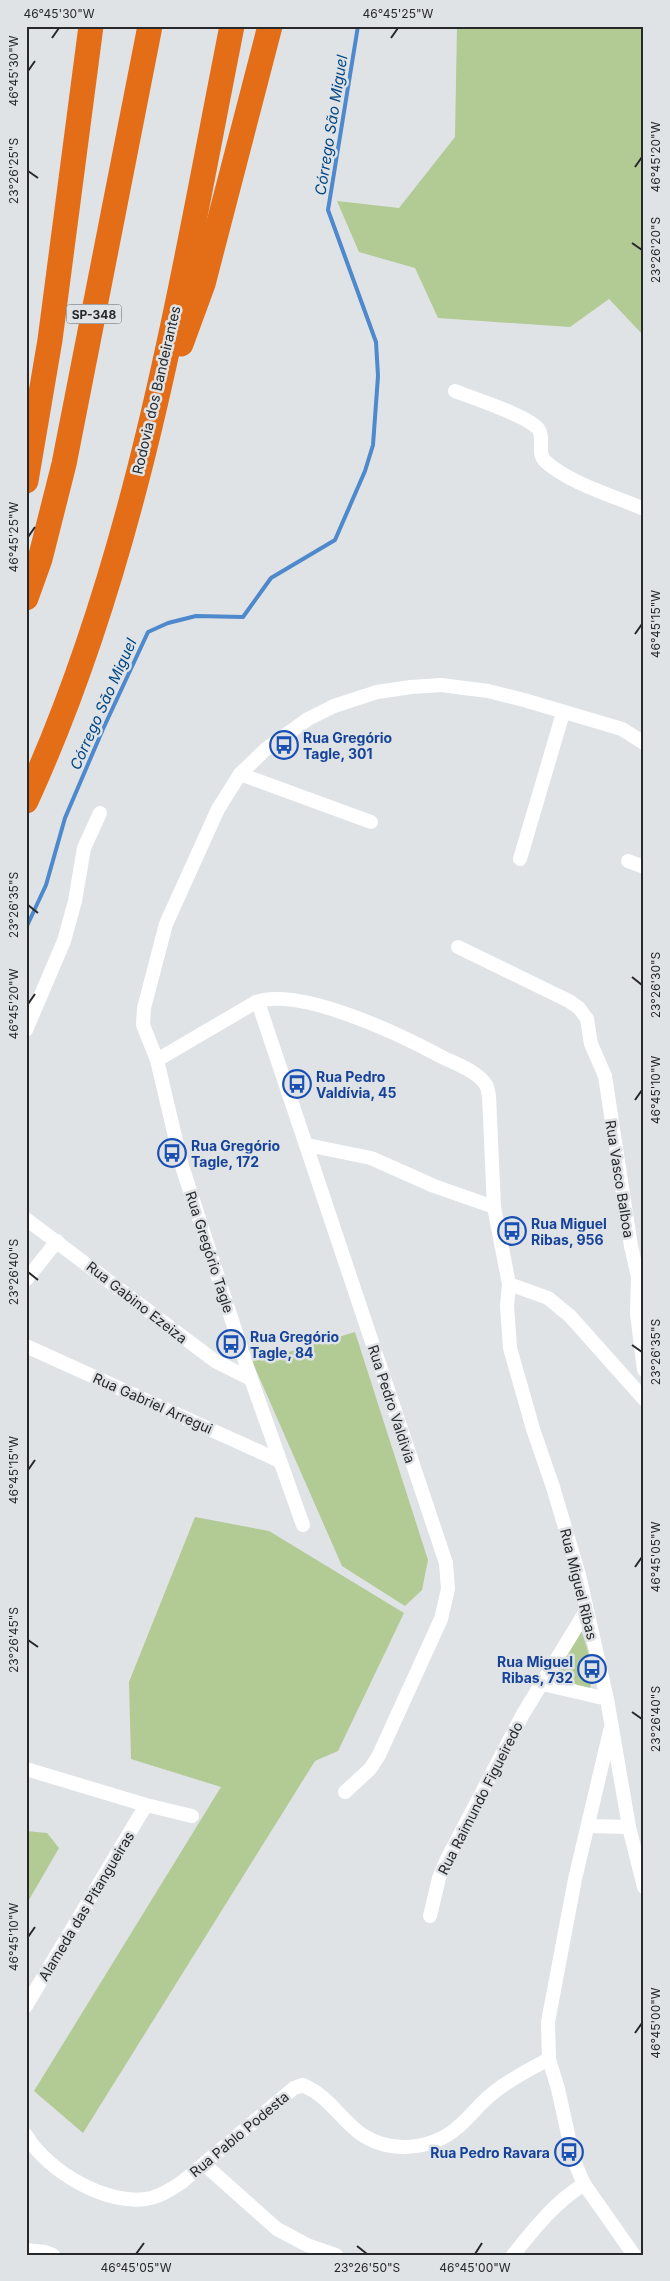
<svg xmlns="http://www.w3.org/2000/svg" width="670" height="2281" viewBox="0 0 670 2281" font-family="Inter,sans-serif">
  <style>
    .green { fill: #b2ca94 }
    .lines { fill: none; stroke-linecap: round; stroke-linejoin: round }
    .stream { stroke: #4d89cc; stroke-width: 4 }
    .street { stroke: #fff; stroke-width: 14 }
    .highway { stroke: #e36e17; stroke-width: 25 }
    .ticks { fill: none; stroke: #262829; stroke-width: 2 }
    .labels { text-anchor: middle; dominant-baseline: central; stroke-width: 5; stroke-linejoin: round; paint-order: stroke }
    .shield { fill: #dfe3e6; stroke: #5e6062; stroke-width: 1 }
    .shield-label { font-size: 12px; font-weight: bold; fill: #262829 }
    .street-label { font-size: 14px; fill: #262829; stroke: #dfe3e6 }
    .transit-label { font-size: 14px; font-weight: bold; fill: #164399; stroke: #dfe3e6; text-anchor: start }
    .water-label { font-size: 15px; font-style: italic; fill: #014685; stroke: #dfe3e6 }
    .neatline { fill: none; stroke: #262829; stroke-width: 2 }
    .ticks-label { font-size: 12px; text-anchor: middle; fill: #262829 }
  </style>
  <rect width="100%" height="100%" fill="#dfe3e6"/>
  <g class="green">
    <polygon points="457,26 644,26 644,336 609,299 570,327 438,318 415,268 359,252 337,201 399,208 455,137"/>
    <polygon points="355,1332 428,1560 422,1590 405,1606 342,1566 252,1361 265,1359"/>
    <polygon points="195,1517 269,1531 404,1613 338,1751 315,1761 83,2133 34,2091 221,1787 131,1759 129,1682"/>
    <path d="M 580,1628 C 588,1648 594,1669 590,1690 L 570,1682 L 564,1682 L 557,1666 Z"/>
    <polygon points="26,1831 47,1833 59,1848 26,1905"/>
  </g>
  <g class="lines">
    <polyline class="stream" points="26,928 46,885 65,818 103,729 148,632 168,623 196,616 243,617 271,578 335,540 365,471 373,445 378,376 376,342 328,210 358,26"/>
    <g class="street">
      <path d="M 455,391 C 472,398 530,416 539,430 C 545,441 536,453 546,462 C 571,484 614,496 644,509"/>
      <polyline points="240,774 371,822"/>
      <polyline points="520,859 563,713"/>
      <polyline points="628,861 644,867"/>
      <polyline points="458,947 569,1001 579,1008 587,1019 591,1044 605,1076 631,1246 638,1277 637,1314 644,1370"/>
      <polyline points="256,1002 260,1008 446,1563 448,1589 441,1619 379,1755 370,1769 345,1792"/>
      <polyline points="26,1030 64,941 75,901 84,848 100,813"/>
      <path d="M 157,1060 L 256,1002 C 301,986 403,1036 444,1058 C 457,1064 478,1072 486,1085 C 488,1088 488,1092 489,1096 L 494,1207 L 509,1284 L 507,1306 L 510,1348 L 533,1429 L 553,1487 L 579,1575 L 607,1699 L 629,1827 L 644,1887"/>
      <polyline points="307,1145 371,1158 434,1186 494,1207"/>
      <polyline points="26,1219 215,1361 251,1379"/>
      <polyline points="26,1280 57,1241"/>
      <polyline points="509,1284 548,1298 570,1316 644,1399"/>
      <polyline points="26,1346 280,1461"/>
      <polyline points="303,1525 251,1379 182,1166 157,1060 143,1025 144,1008 166,924 218,809 240,774 266,749 308,719 334,706 377,692 411,687 441,685 488,691 524,700 622,729 644,743"/>
      <polyline points="543,1684 607,1699"/>
      <polyline points="610,1731 575,1879 548,2022 549,2059 558,2089 574,2161 584,2184 634,2255"/>
      <polyline points="26,1769 146,1805 192,1816"/>
      <polyline points="588,1826 629,1827"/>
      <polyline points="430,1916 439,1878 447,1859 523,1714 586,1611"/>
      <polyline points="26,2006 146,1805"/>
      <path d="M 26,2135 C 47,2171 109,2208 151,2198 C 163,2195 172,2189 182,2182 L 294,2088 L 303,2085 C 330,2097 339,2118 361,2134 C 390,2154 432,2150 458,2127 C 470,2117 480,2103 493,2093 C 510,2079 530,2069 549,2059"/>
      <polyline points="204,2164 277,2229 307,2245 336,2255"/>
      <polyline points="26,2250 45,2252 53,2255"/>
      <path d="M 513,2255 C 535,2228 554,2203 584,2184"/>
    </g>
    <g class="highway">
      <polyline points="181,344 203,284 270,26"/>
      <polyline points="26,481 50,340 91,26"/>
      <polyline points="26,598 40,559 64,464 150,26"/>
      <path d="M 26,801 C 138,557 180,288 232,26"/>
    </g>
  </g>
  <path class="ticks" d="M 52,38 L 59,28M 391,38 L 398,28M 28,71 L 35,61M 635,167 L 642,157M 28,171 L 38,178M 632,243 L 642,250M 28,537 L 35,527M 635,634 L 642,624M 28,905 L 38,913M 632,977 L 642,985M 28,1004 L 35,994M 635,1100 L 642,1090M 28,1272 L 38,1280M 632,1345 L 642,1352M 28,1470 L 35,1460M 635,1567 L 642,1557M 28,1640 L 38,1647M 632,1712 L 642,1719M 28,1937 L 35,1927M 635,2033 L 642,2023M 357,2246 L 367,2254M 136,2254 L 144,2243M 475,2254 L 482,2243"/>
  <defs>
    <symbol id="bus-ring" viewBox="-11 -11 22 22"><circle r="9.5" fill="#dfe3e6" stroke="#1a4fb4" stroke-width="1.5"/><path d="M-5-6H5V4H4V6H2V4H-2V6H-4V4H-5ZM-3.5-4V0h7V-4ZM-3.5 1.2v1.5H-2V1.2ZM2 1.2v1.5H3.5V1.2Z" fill="#1a4fb4"/></symbol>
  </defs>
  <g fill-rule="evenodd">
    <use href="#bus-ring" x="268" y="729" width="32" height="32"/>
    <use href="#bus-ring" x="281" y="1068" width="32" height="32"/>
    <use href="#bus-ring" x="156" y="1137" width="32" height="32"/>
    <use href="#bus-ring" x="496" y="1215" width="32" height="32"/>
    <use href="#bus-ring" x="215" y="1328" width="32" height="32"/>
    <use href="#bus-ring" x="576" y="1653" width="32" height="32"/>
    <use href="#bus-ring" x="553" y="2136" width="32" height="32"/>
  </g>
  <g class="labels">
    <rect class="shield" x="66.5" y="304.5" width="55" height="19" rx="4"/>
    <g class="shield-label">
      <text x="94" y="314">SP-348</text>
    </g>
    <g class="street-label">
      <text transform="translate(156 390) rotate(-77)">Rodovia dos Bandeirantes</text>
      <text transform="translate(620 1179) rotate(81)">Rua Vasco Balboa</text>
      <text transform="translate(210 1252) rotate(72)">Rua Gregório Tagle</text>
      <text transform="translate(137 1302) rotate(38)">Rua Gabino Ezeiza</text>
      <text transform="translate(153 1403) rotate(24)">Rua Gabriel Arregui</text>
      <text transform="translate(392 1404) rotate(72)">Rua Pedro Valdivia</text>
      <text transform="translate(579 1584) rotate(76)">Rua Miguel Ribas</text>
      <text transform="translate(480 1798) rotate(-63)">Rua Raimundo Figueiredo</text>
      <text transform="translate(86 1906) rotate(-59)">Alameda das Pitangueiras</text>
      <text transform="translate(239 2134) rotate(-40)">Rua Pablo Podesta</text>
    </g>
    <g class="transit-label">
      <text x="303" y="737">Rua Gregório<tspan x="303" dy="16">Tagle, 301</tspan></text>
      <text x="316" y="1076">Rua Pedro<tspan x="316" dy="16">Valdívia, 45</tspan></text>
      <text x="191" y="1145">Rua Gregório<tspan x="191" dy="16">Tagle, 172</tspan></text>
      <text x="531" y="1223">Rua Miguel<tspan x="531" dy="16">Ribas, 956</tspan></text>
      <text x="250" y="1336">Rua Gregório<tspan x="250" dy="16">Tagle, 84</tspan></text>
      <text x="573" y="1661" text-anchor="end">Rua Miguel<tspan x="573" dy="16">Ribas, 732</tspan></text>
      <text x="550" y="2152" text-anchor="end">Rua Pedro Ravara</text>
    </g>
    <g class="water-label">
      <text transform="translate(331 125) rotate(-81)">Córrego São Miguel</text>
      <text transform="translate(103 704) rotate(-66)">Córrego São Miguel</text>
    </g>
  </g>
  <rect width="670" height="2281" fill="none" stroke="#dfe3e6" stroke-width="55"/>
  <rect x="28" y="28" width="614" height="2226" class="neatline"/>
  <g class="ticks-label">
    <text x="59" y="18">46°45'30"W</text>
    <text x="398" y="18">46°45'25"W</text>
    <text transform="translate(14 71) rotate(-90)" y="4">46°45'30"W</text>
    <text transform="translate(656 157) rotate(-90)" y="4">46°45'20"W</text>
    <text transform="translate(14 171) rotate(-90)" y="4">23°26'25"S</text>
    <text transform="translate(656 250) rotate(-90)" y="4">23°26'20"S</text>
    <text transform="translate(14 537) rotate(-90)" y="4">46°45'25"W</text>
    <text transform="translate(656 624) rotate(-90)" y="4">46°45'15"W</text>
    <text transform="translate(14 905) rotate(-90)" y="4">23°26'35"S</text>
    <text transform="translate(656 985) rotate(-90)" y="4">23°26'30"S</text>
    <text transform="translate(14 1004) rotate(-90)" y="4">46°45'20"W</text>
    <text transform="translate(656 1090) rotate(-90)" y="4">46°45'10"W</text>
    <text transform="translate(14 1272) rotate(-90)" y="4">23°26'40"S</text>
    <text transform="translate(656 1352) rotate(-90)" y="4">23°26'35"S</text>
    <text transform="translate(14 1470) rotate(-90)" y="4">46°45'15"W</text>
    <text transform="translate(656 1557) rotate(-90)" y="4">46°45'05"W</text>
    <text transform="translate(14 1640) rotate(-90)" y="4">23°26'45"S</text>
    <text transform="translate(656 1719) rotate(-90)" y="4">23°26'40"S</text>
    <text transform="translate(14 1937) rotate(-90)" y="4">46°45'10"W</text>
    <text transform="translate(656 2023) rotate(-90)" y="4">46°45'00"W</text>
    <text x="136" y="2272">46°45'05"W</text>
    <text x="367" y="2272">23°26'50"S</text>
    <text x="475" y="2272">46°45'00"W</text>
  </g>
</svg>
